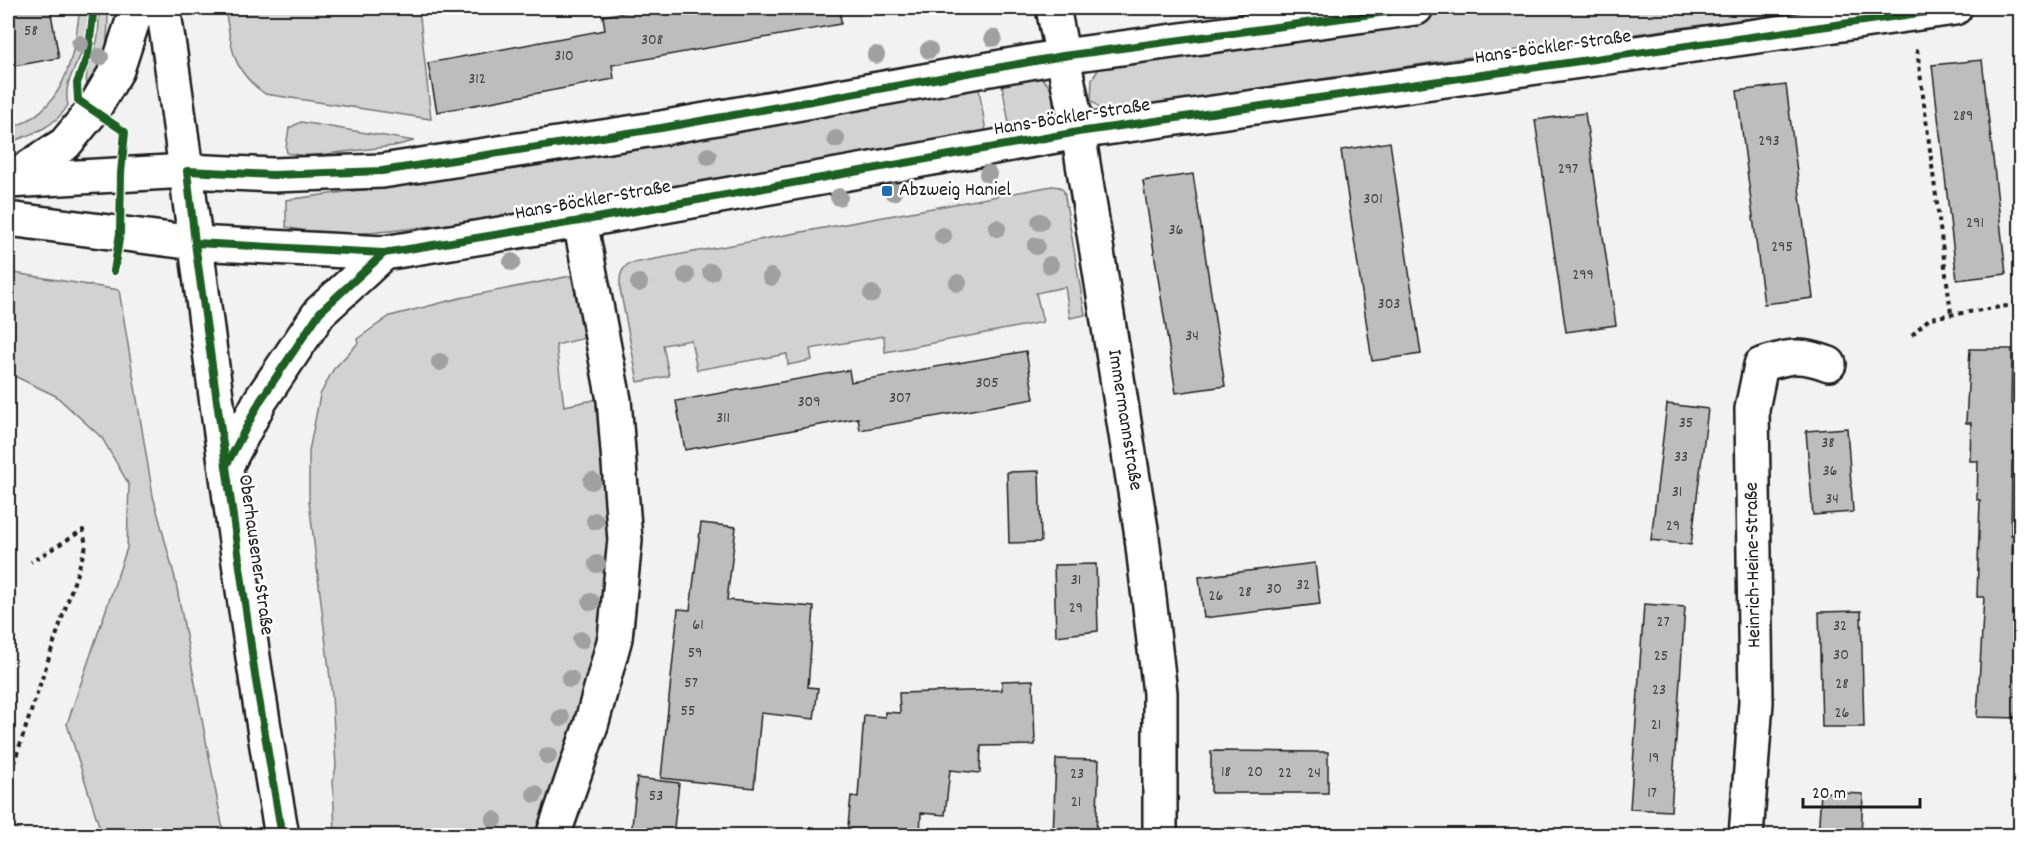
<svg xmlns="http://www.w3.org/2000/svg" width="2028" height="843" viewBox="0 0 2028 843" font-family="Dekko,sans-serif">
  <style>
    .green { fill: #d2d2d2; stroke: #777; stroke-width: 1.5 }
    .building { fill: #bdbdbd; stroke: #1c1c1c; stroke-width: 1.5 }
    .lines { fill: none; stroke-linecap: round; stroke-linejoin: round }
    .minor-casing { stroke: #1c1c1c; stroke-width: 38 }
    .secondary-casing { stroke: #1c1c1c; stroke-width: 38 }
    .path { stroke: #1c1c1c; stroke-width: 4; stroke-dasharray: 4.5 4.5; stroke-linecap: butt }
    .minor { stroke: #fff; stroke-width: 33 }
    .secondary { stroke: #fff; stroke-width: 33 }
    .cycleway-casing { stroke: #fff; stroke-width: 11 }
    .cycleway { stroke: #1b5e20; stroke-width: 8 }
    .tree { fill: #a0a0a0 }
    .poi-dot { fill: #1f6fb2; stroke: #fff; stroke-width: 2 }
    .labels { text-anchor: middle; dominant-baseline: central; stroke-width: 5; stroke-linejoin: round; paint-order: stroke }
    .number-label { font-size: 16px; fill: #444 }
    .street-label { font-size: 20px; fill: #1c1c1c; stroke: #fff }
    .poi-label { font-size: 20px; fill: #1c1c1c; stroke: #fff; text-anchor: start }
  </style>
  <rect width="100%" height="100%" fill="#f2f2f2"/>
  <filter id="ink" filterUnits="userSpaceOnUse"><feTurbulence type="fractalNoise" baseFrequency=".0167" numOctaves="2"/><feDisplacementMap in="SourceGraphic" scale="12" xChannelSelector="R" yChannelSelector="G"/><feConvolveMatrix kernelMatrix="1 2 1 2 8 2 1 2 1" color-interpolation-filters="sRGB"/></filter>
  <g filter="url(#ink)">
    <g class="green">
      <path d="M 80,8 L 88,8 C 88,21 88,33 84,46 C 78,66 62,82 68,105 C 56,127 30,135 8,143 L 8,129 C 65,111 73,61 80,8 Z"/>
      <path d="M 99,8 L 108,8 C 108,44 107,59 90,91 C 79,75 96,54 98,36 C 99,27 99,17 99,8 Z"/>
      <path d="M 225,8 L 419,8 L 431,119 L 265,94 C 230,69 232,47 225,8 Z"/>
      <polygon points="1462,8 1828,8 1510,51 1113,110 1100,109 1091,100 1092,79 1100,67 1254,39"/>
      <path d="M 1035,74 C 1050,83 1054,91 1053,109 L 1043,121 L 1010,129 L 1001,79 Z"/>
      <polygon points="978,83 986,132 543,213 390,231 335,235 309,232 286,227 286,200 462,176"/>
      <polygon points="301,122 414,141 394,146 318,155 306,156 287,153 286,148 289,128"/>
      <path d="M 1052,186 L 1060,187 L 1064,191 L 1085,315 L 1070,318 L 1065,287 L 1036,293 L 1043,322 L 885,352 L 884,336 L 810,349 L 812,360 L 788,365 L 787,354 L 697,370 L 691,340 L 663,345 L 669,376 L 638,382 L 620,289 C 620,278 619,272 628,264 Z"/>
      <polygon points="8,272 119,290 153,496 175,578 224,835 102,835 67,724 127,548 129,485 102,438 56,396 8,373"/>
      <polygon points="571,276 585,338 556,345 564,406 599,399 609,522 604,611 595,657 578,718 536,835 335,835 333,781 336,767 332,695 309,501 309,451 320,395 333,370 358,343 357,339 390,316 460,298"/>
    </g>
    <g class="building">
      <polygon points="8,8 50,8 59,58 8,67"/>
      <polygon points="647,8 840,8 841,24 612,65 614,79 437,112 428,63 605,30 603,16"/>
      <polygon points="1982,60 2006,274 1957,280 1932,65"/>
      <polygon points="1786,85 1813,298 1764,304 1737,91"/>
      <polygon points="1585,113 1616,325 1566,332 1535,120"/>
      <polygon points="1390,142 1421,354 1372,361 1341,150"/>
      <polygon points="1193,174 1225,386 1176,393 1143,181"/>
      <polygon points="1970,349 2012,349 2011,404 2020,404 2017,461 2012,461 2011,535 2013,535 2012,554 2020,554 2020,718 1977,717 1984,597 1977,597 1980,500 1977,500 1978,461 1970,461 1971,423 1966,423"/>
      <polygon points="1026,351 1034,399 860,430 858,418 685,450 676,401 849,370 851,382"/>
      <polygon points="1667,404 1708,409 1691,545 1651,540"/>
      <polygon points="1847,428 1853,512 1813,515 1806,431"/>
      <polygon points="1039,471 1041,542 1009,543 1007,472"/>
      <polygon points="701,523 736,527 727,600 814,607 808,687 818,688 814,719 761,713 754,788 661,778 678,609 690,610"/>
      <polygon points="1315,563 1320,604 1204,618 1199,577"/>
      <polygon points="1096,564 1098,631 1056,636 1054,565"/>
      <polygon points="1644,604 1685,607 1671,811 1630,809"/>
      <polygon points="1861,611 1864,727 1822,727 1819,612"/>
      <polygon points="1033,680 1035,745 981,746 980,773 950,770 945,815 921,813 920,836 847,836 851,796 858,797 864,715 885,717 885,712 900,713 899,693 1002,690 1002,681"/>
      <polygon points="1211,751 1328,752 1328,793 1211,793"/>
      <polygon points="1056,759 1099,760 1096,836 1053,836"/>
      <polygon points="637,778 679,783 673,836 631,836"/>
      <polygon points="1821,792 1863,794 1861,836 1818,836"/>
    </g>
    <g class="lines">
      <defs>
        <g id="minor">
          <polyline points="1053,8 1078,132 1141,529 1160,693 1160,836"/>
          <polyline points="8,181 187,171"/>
          <polyline points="8,219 195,243"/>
          <polyline points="553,836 591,725 615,638 625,540 614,400 580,221"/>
          <path d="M 1746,836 L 1756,702 L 1752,409 L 1761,365 C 1789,356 1800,353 1829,364"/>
        </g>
        <g id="secondary">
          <path d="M 163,8 C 176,87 185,167 196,246 C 222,443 248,640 282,836"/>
          <polyline points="187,171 273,175 382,171 661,128 1063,56 1416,8"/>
          <polyline points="8,181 65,144 93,110 117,70 137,8"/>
          <polyline points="195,243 384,253 580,221 1078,132 1955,8"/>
          <polyline points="226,466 260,401 320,312 384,253"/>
        </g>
      </defs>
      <use href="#minor" class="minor-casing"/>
      <use href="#secondary" class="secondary-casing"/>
      <g class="path">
        <polyline points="1917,49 1951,313"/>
        <polyline points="1912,335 1930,318 2020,304"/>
        <polyline points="8,781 86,546 83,530 31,562"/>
      </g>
      <use href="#minor" class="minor"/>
      <use href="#secondary" class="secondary"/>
      <defs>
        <g id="cycleway">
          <polyline points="94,8 88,54 77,83 78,100 125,132 121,173 120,233 114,271"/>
          <polyline points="195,243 384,253 580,221 1078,132 1955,8"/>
          <polyline points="226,466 260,401 320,312 384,253"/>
          <polyline points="282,836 255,675 195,243 187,171 273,175 382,171 661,128 1063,56 1416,8"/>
        </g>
      </defs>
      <use href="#cycleway" class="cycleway-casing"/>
      <use href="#cycleway" class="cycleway"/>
    </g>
    <g class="tree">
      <circle cx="993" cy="38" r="9"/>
      <circle cx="80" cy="44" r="9"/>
      <circle cx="929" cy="50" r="9"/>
      <circle cx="876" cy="55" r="9"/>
      <circle cx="100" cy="57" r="9"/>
      <circle cx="836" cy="139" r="9"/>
      <circle cx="708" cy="156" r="9"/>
      <circle cx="988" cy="174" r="9"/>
      <circle cx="893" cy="192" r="9"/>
      <circle cx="839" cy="197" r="9"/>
      <circle cx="1040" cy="222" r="9"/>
      <circle cx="997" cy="228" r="9"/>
      <circle cx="943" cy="236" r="9"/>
      <circle cx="1036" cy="246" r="9"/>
      <circle cx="512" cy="262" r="9"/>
      <circle cx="1050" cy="265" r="9"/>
      <circle cx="711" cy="272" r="9"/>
      <circle cx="686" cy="276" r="9"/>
      <circle cx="771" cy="277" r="9"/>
      <circle cx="639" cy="283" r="9"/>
      <circle cx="958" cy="283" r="9"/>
      <circle cx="872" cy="294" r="9"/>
      <circle cx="440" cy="362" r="9"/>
      <circle cx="592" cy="481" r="9"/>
      <circle cx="595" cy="521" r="9"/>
      <circle cx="597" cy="564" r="9"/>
      <circle cx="591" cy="602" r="9"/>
      <circle cx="581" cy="640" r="9"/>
      <circle cx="570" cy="679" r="9"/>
      <circle cx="561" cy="718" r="9"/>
      <circle cx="548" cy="756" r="9"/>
      <circle cx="535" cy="794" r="9"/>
      <circle cx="494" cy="820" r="9"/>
    </g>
  </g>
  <rect class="poi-dot" x="881" y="185" width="12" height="12" rx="3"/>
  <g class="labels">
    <g class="number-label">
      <text x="31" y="31">58</text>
      <text x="652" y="40">308</text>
      <text x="564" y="56">310</text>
      <text x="477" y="79">312</text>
      <text x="1963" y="116">289</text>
      <text x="1769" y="141">293</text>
      <text x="1568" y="169">297</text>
      <text x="1373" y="199">301</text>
      <text x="1975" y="223">291</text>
      <text x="1176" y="230">36</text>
      <text x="1782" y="247">295</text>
      <text x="1583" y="275">299</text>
      <text x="1389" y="304">303</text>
      <text x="1192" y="336">34</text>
      <text x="987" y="383">305</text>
      <text x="900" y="398">307</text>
      <text x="809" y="402">309</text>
      <text x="723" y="418">311</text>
      <text x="1686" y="423">35</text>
      <text x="1828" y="443">38</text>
      <text x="1681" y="457">33</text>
      <text x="1830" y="471">36</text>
      <text x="1677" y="492">31</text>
      <text x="1832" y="499">34</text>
      <text x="1673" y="526">29</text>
      <text x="1076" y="580">31</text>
      <text x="1303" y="585">32</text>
      <text x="1274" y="589">30</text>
      <text x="1245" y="592">28</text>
      <text x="1216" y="596">26</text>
      <text x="1076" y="608">29</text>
      <text x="1663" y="622">27</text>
      <text x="698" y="625">61</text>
      <text x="1840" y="626">32</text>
      <text x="695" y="653">59</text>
      <text x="1841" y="655">30</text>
      <text x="1661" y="656">25</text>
      <text x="691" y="683">57</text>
      <text x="1842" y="684">28</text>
      <text x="1659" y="690">23</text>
      <text x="688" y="711">55</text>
      <text x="1842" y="713">26</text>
      <text x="1656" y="725">21</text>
      <text x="1654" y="758">19</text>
      <text x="1226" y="772">18</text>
      <text x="1255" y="772">20</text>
      <text x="1285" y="773">22</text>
      <text x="1314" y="773">24</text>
      <text x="1077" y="774">23</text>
      <text x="1652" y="793">17</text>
      <text x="656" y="796">53</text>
      <text x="1076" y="802">21</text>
    </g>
    <g class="street-label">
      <text transform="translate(1553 48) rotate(-8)">Hans-Böckler-Straße</text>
      <text transform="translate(1072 118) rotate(-9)">Hans-Böckler-Straße</text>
      <text transform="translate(593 201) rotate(-10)">Hans-Böckler-Straße</text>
      <text transform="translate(1124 420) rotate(81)">Immermannstraße</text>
      <text transform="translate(255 555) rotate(82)">Oberhausener Straße</text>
      <text transform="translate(1754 565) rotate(-91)">Heinrich-Heine-Straße</text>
    </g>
    <g class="poi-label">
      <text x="899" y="191">Abzweig Haniel</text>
    </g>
  </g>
  <rect width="2028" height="843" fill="none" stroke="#fff" stroke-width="30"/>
  <rect x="15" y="15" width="1998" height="813" fill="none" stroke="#1c1c1c" stroke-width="2" filter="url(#ink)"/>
  <path d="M1803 798v9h117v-9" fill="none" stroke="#1c1c1c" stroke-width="3"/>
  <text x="1812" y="798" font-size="18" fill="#1c1c1c" stroke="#ffffff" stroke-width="4.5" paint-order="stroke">20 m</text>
</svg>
